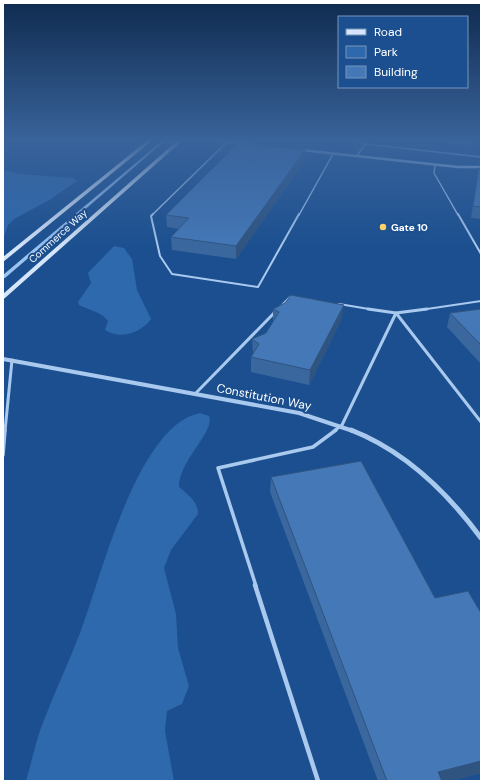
<svg xmlns="http://www.w3.org/2000/svg" width="484" height="784" viewBox="0 0 484 784" font-family="'DM Sans',sans-serif">
  <style>
    .green { fill: #2e69ad }
    .lines { fill: none; stroke-linecap: round; stroke-linejoin: round }
    .stream { fill: #9cc4f0; fill-rule: evenodd }
    .lane-far4 { stroke: #a9c9ee; stroke-width: 1.5 }
    .lane-far3 { stroke: #a9c9ee; stroke-width: 2 }
    .lane-far2 { stroke: #a9c9ee; stroke-width: 3 }
    .lane-far1 { stroke: #a9c9ee; stroke-width: 3.5 }
    .lane { stroke: #a9c9ee; stroke-width: 4.5 }
    .street-far2 { stroke: #a9c9ee; stroke-width: 2.5 }
    .street-far1 { stroke: #a9c9ee; stroke-width: 4 }
    .street { stroke: #a9c9ee; stroke-width: 5 }
    .secondary { fill: #d6e6fa; fill-rule: evenodd }
    .wall { fill: #3a679d }
    .shaded-wall { fill: #305480 }
    .building { fill: #4478b7; stroke: #305480 }
    .poi-dot { fill: #ffd166; stroke: #1b4f8f; stroke-width: 1.5 }
    .labels { text-anchor: middle; dominant-baseline: central; stroke-width: 4; stroke-linejoin: round; paint-order: stroke }
    .far-poi-label { font-size: 10px; font-weight: bold; fill: #fff; stroke: #1b4f8f; text-anchor: start }
    .far-street-label { font-size: 10px; fill: #fff; stroke: #1b4f8f }
    .street-label { font-size: 12px; fill: #fff; stroke: #1b4f8f }
  </style>
  <rect width="100%" height="100%" fill="#1b4f8f"/>
  <g class="green">
    <polygon points="3,170 20,174 73,178 77,181 51,199 14,219 8,225 3,239"/>
    <path d="M 114,246 L 124,248 L 132,259 L 137,290 L 151,319 C 141,333 120,340 105,330 L 108,321 C 102,312 88,310 79,305 L 78,302 L 91,283 L 88,273 Z"/>
    <path d="M 200,413 L 209,416 C 215,433 179,460 179,487 C 188,495 198,501 198,514 L 171,550 L 164,568 L 176,614 L 178,648 L 189,686 L 182,704 L 167,711 L 165,731 L 174,781 L 26,781 C 32,761 36,739 44,720 C 55,691 69,662 80,633 C 101,579 136,426 200,413 Z"/>
  </g>
  <g class="lines">
    <polygon class="stream" points="163,140 166,140 5,278 3,278 3,275"/>
    <g class="lane-far4">
      <polyline points="351,140 365,144"/>
      <polyline points="357,156 365,144 481,157"/>
      <polyline points="435,165 434,173 458,215"/>
      <polyline points="152,215 227,142"/>
      <polyline points="299,215 333,154"/>
    </g>
    <g class="lane-far3">
      <polyline points="153,214 151,216 160,256 172,274 258,287 299,214"/>
      <polyline points="458,214 481,254"/>
      <polyline points="339,304 375,310"/>
      <polyline points="280,307 290,297"/>
      <polyline points="420,310 481,301"/>
    </g>
    <g class="lane-far2">
      <polyline points="368,309 396,313 481,422"/>
      <polyline points="195,394 276,311"/>
      <polyline points="5,431 12,360"/>
      <polyline points="334,431 342,425 396,313 427,309"/>
    </g>
    <g class="lane-far1">
      <polyline points="3,455 5,430"/>
      <polyline points="256,586 218,468 313,447 336,430"/>
    </g>
    <polyline class="lane" points="255,585 318,781"/>
    <g class="street-far2">
      <polyline points="213,140 260,146"/>
      <polyline points="301,150 458,167 481,167"/>
    </g>
    <polyline class="street-far1" points="3,359 299,413 353,431"/>
    <path class="street" d="M 351,430 C 405,451 447,492 481,538"/>
    <g class="secondary">
      <polygon points="148,140 153,140 3,262 3,257"/>
      <polygon points="178,140 183,140 5,298 3,299 3,294"/>
    </g>
  </g>
  <g class="wall">
    <polygon points="420,140 475,140 474,146"/>
    <polygon points="305,160 236,259 172,250 171,237 179,229 167,227 166,215"/>
    <polygon points="479,168 481,168 481,219 471,218 477,179"/>
    <polygon points="273,309 342,318 309,385 251,372 251,357 253,354 252,339 266,333 273,323"/>
    <polygon points="481,309 481,364 447,327 450,313"/>
    <polygon points="271,477 481,773 451,781 378,781 270,492"/>
  </g>
  <g class="shaded-wall">
    <polygon points="305,150 305,160 236,259 236,246"/>
    <polygon points="344,305 342,318 309,385 310,370"/>
    <polygon points="481,761 481,773 451,781 434,781 438,772"/>
  </g>
  <g class="building">
    <polygon points="238,143 305,150 236,246 171,237 189,218 166,215"/>
    <polygon points="479,168 481,168 481,207 473,206"/>
    <polygon points="291,295 344,305 310,370 251,357 259,344 252,339 266,333 279,312 273,309 285,303"/>
    <polygon points="481,309 481,345 450,313"/>
    <polygon points="361,461 435,598 468,591 481,613 481,761 438,772 442,781 387,781 271,477"/>
  </g>
  <linearGradient id="sky" x2="0" y2="1"><stop stop-color="#0f2b4f"/><stop offset="0.56" stop-color="#39639b"/><stop offset="1" stop-color="#39639b" stop-opacity="0"/></linearGradient>
  <rect width="484" height="250" fill="url(#sky)"/>
  <circle class="poi-dot" cx="383" cy="227" r="4"/>
  <g class="labels">
    <g class="far-poi-label">
      <text x="391" y="227">Gate 10</text>
    </g>
    <g class="far-street-label">
      <text transform="translate(58 236) rotate(-42)">Commerce Way</text>
    </g>
    <g class="street-label">
      <text transform="translate(264 397) rotate(11)">Constitution Way</text>
    </g>
  </g>
  <rect width="484" height="784" fill="none" stroke="#ffffff" stroke-width="8"/>
  <rect x="338" y="16" width="130" height="72" fill="#1b4f8f" stroke="#7695bc"/>
  <rect x="346" y="29" width="20" height="6" fill="#d6e6fa" stroke="#7695bc"/>
  <text x="374" y="36" font-size="12" fill="#ffffff">Road</text>
  <rect x="346" y="46" width="20" height="12" fill="#2e69ad" stroke="#7695bc"/>
  <text x="374" y="56" font-size="12" fill="#ffffff">Park</text>
  <rect x="346" y="66" width="20" height="12" fill="#4478b7" stroke="#7695bc"/>
  <text x="374" y="76" font-size="12" fill="#ffffff">Building</text>
</svg>
